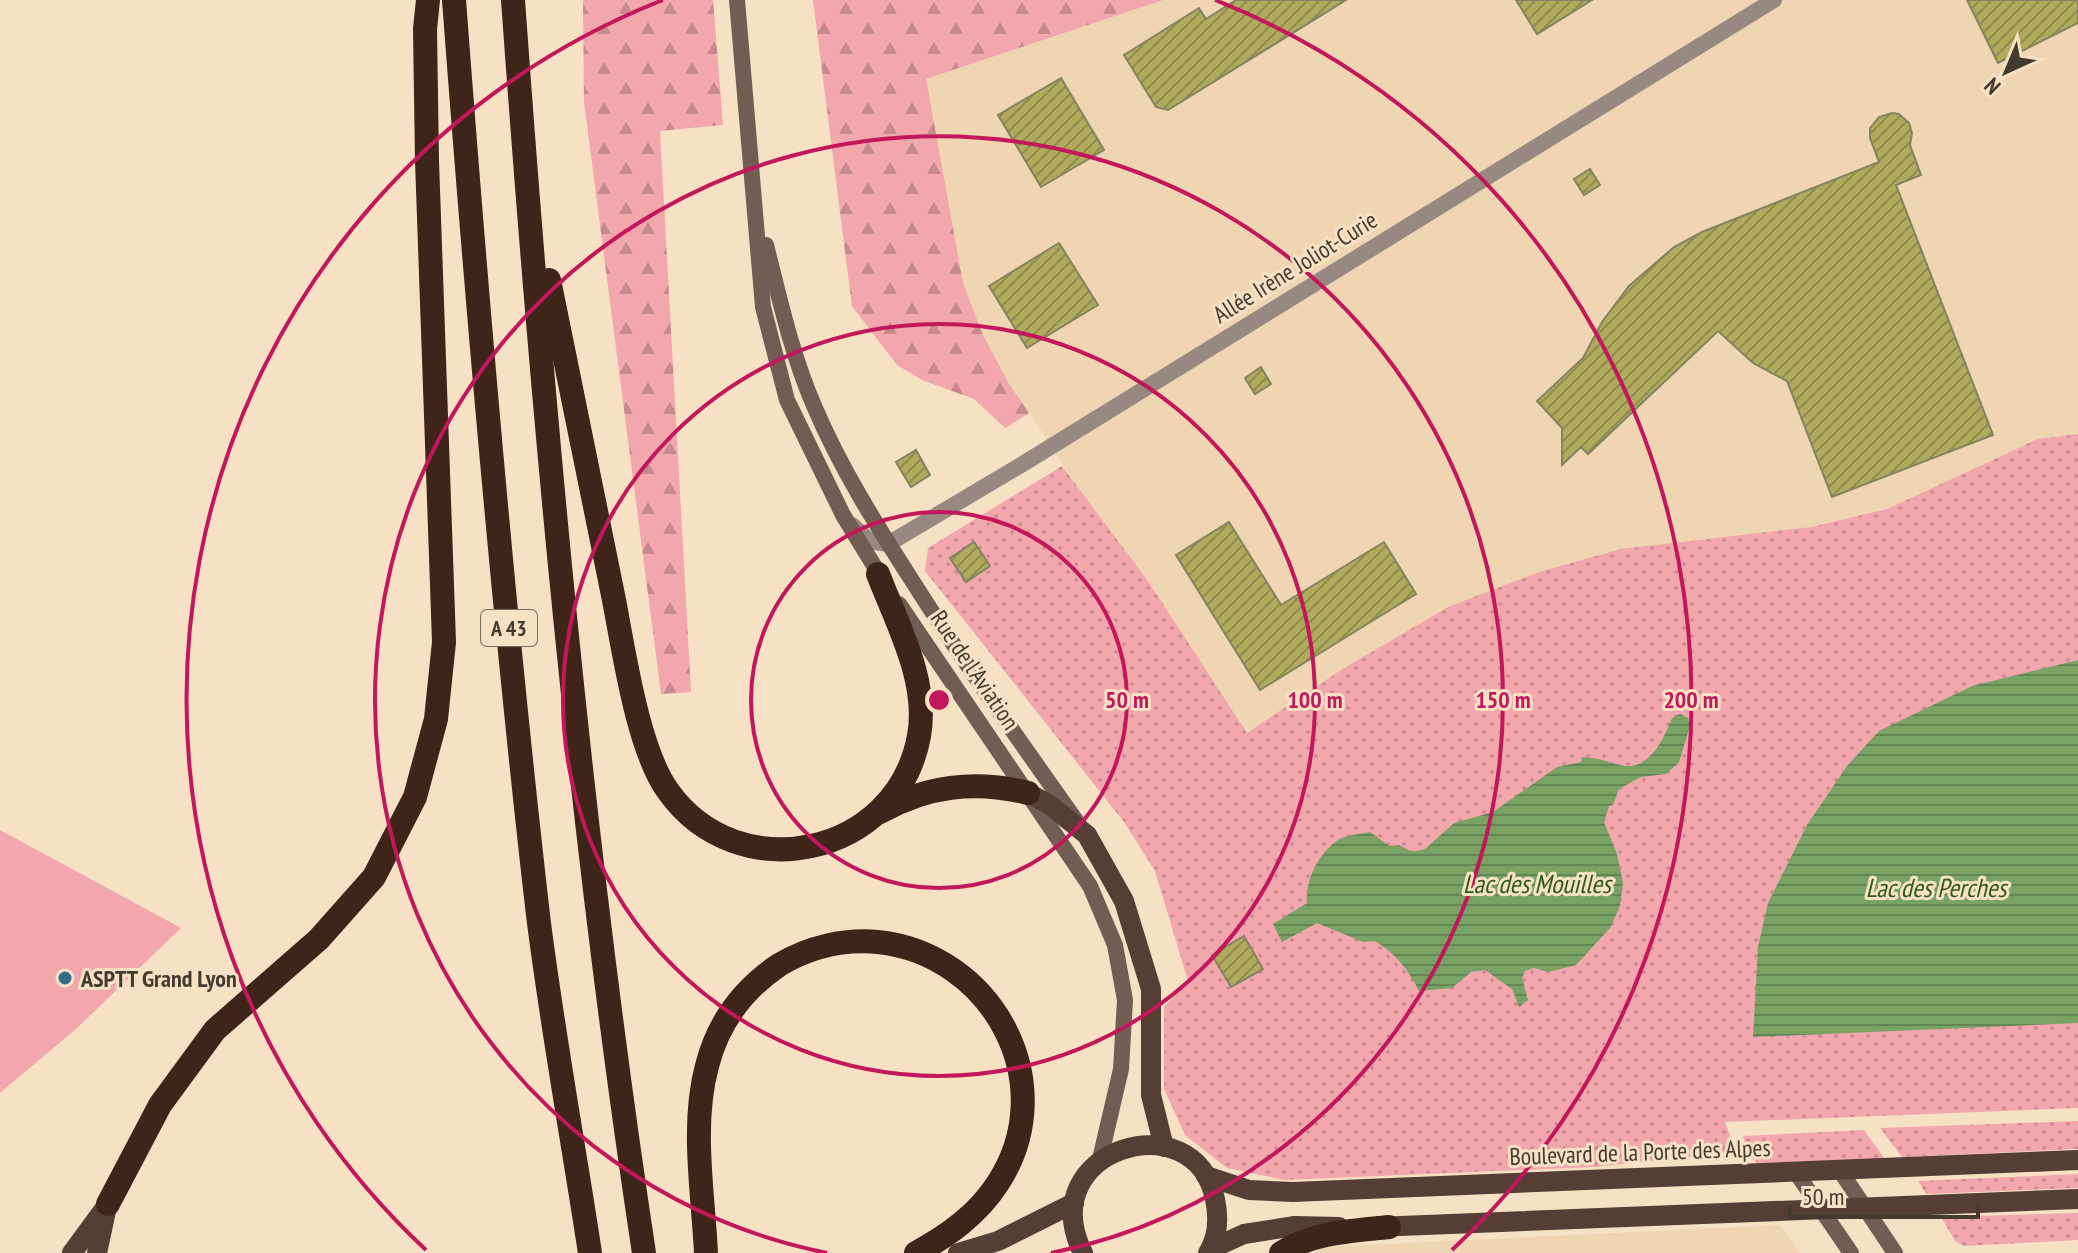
<svg xmlns="http://www.w3.org/2000/svg" width="2078" height="1253" viewBox="0 0 2078 1253" font-family="'PT Sans Narrow',sans-serif">
  <style>
    .built { fill: #f0d5b2 }
    .grass { fill: url(#grass-dots) }
    .forest { fill: url(#forest-firs) }
    .garden { fill: #f2a7ad }
    .water { fill: url(#water-rules) }
    .building { fill: url(#building-hatch); stroke: #838263; stroke-width: 2 }
    .lines { fill: none; stroke-linecap: round; stroke-linejoin: round }
    .street { stroke: #978882; stroke-width: 16 }
    .secondary { stroke: #715d54; stroke-width: 16 }
    .primary { stroke: #563e34; stroke-width: 20 }
    .highway { stroke: #3f2519; stroke-width: 24 }
    .ring { fill: none; stroke: #c2185b; stroke-width: 4 }
    .poi-dot { fill: #336d86; stroke: #f7e1c4; stroke-width: 3 }
    .labels { text-anchor: middle; dominant-baseline: central; stroke-width: 6; stroke-linejoin: round; paint-order: stroke }
    .shield { fill: #f7e1c4; stroke: #7a6d5c; stroke-width: 2 }
    .shield-label { font-size: 22px; font-weight: bold; fill: #443b2f }
    .street-label { font-size: 24px; fill: #443b2f; stroke: #f7e1c4 }
    .poi-label { font-size: 24px; font-weight: bold; fill: #443b2f; stroke: #f7e1c4; text-anchor: start }
    .water-label { font-size: 26px; font-style: italic; fill: #305a1a; stroke: #f7e1c4 }
    .centre { fill: #c2185b; stroke: #f7e1c4; stroke-width: 4 }
    .ring-label { font-size: 24px; text-anchor: middle; font-weight: bold; fill: #c2185b; stroke: #f7e1c4; stroke-width: 6; stroke-linejoin: round; paint-order: stroke }
  </style>
  <defs>
    <pattern id="grass-dots" width="8" height="8" patternUnits="userSpaceOnUse" patternTransform="scale(2)"><rect width="8" height="8" fill="#f2a7ad"/><path d="M2 2h.1M6 6h.1" fill="none" stroke="#c6898d" stroke-width="1.8" stroke-linecap="round"/></pattern>
    <pattern id="forest-firs" width="22" height="20" patternUnits="userSpaceOnUse" patternTransform="scale(2)"><rect width="22" height="20" fill="#f2a7ad"/><path d="M5 1l3.5 6h-7zM16 11l3.5 6h-7z" fill="#c6898d"/></pattern>
    <pattern id="water-rules" width="6" height="5" patternUnits="userSpaceOnUse" patternTransform="scale(2)"><rect width="6" height="5" fill="#78a365"/><path d="M0 2.5h6" fill="none" stroke="#648654"/></pattern>
    <pattern id="building-hatch" width="6" height="6" patternUnits="userSpaceOnUse" patternTransform="scale(2)"><rect width="6" height="6" fill="#afaa5c"/><path d="M-1 1l2-2M0 6l6-6M5 7l2-2" fill="none" stroke="#908c4c"/></pattern>
  </defs>
  <rect width="100%" height="100%" fill="#f7e1c4"/>
  <g class="built">
    <polygon points="813,0 2078,0 2078,434 2038,439 1887,509 1448,607 1344,668 1247,734 1148,582 1072,479 1030,413 1005,428 974,399 922,380 897,365 852,306"/>
    <polygon points="1780,1225 1800,1253 1314,1253 1323,1247"/>
  </g>
  <g class="grass">
    <polygon points="2078,434 2078,1108 1725,1122 1736,1152 1594,1167 1285,1180 1227,1168 1185,1135 1164,1089 1164,1007 1188,981 1155,871 1124,822 925,571 928,548 1062,466 1148,581 1247,733 1344,668 1448,607 1539,572 1621,549 1810,527 1887,509 2038,439"/>
    <polygon points="2078,1121 2078,1149 1902,1157 1880,1128"/>
    <polygon points="1864,1130 1885,1159 1757,1163 1747,1152 1743,1136"/>
    <polygon points="2078,1174 2078,1188 1926,1194 1918,1181"/>
    <polygon points="2078,1213 2078,1240 1964,1246 1955,1241 1941,1217"/>
  </g>
  <g class="forest">
    <polygon points="583,0 713,0 723,125 660,131 691,692 661,694 584,102"/>
    <polygon points="813,0 1163,0 926,79 963,283 982,333 1009,384 1029,413 1005,428 974,399 922,380 897,365 852,306"/>
  </g>
  <polygon class="garden" points="0,830 181,928 77,1028 0,1093"/>
  <g class="water">
    <polygon points="2078,660 2078,1023 1753,1037 1758,947 1768,903 1807,825 1847,766 1879,731 1972,686"/>
    <path d="M 1680,714 L 1688,718 L 1690,726 L 1679,762 L 1666,774 L 1641,777 L 1619,789 L 1613,805 L 1609,806 L 1604,822 L 1617,854 L 1623,883 L 1620,906 L 1610,928 L 1576,965 L 1548,972 L 1534,968 L 1525,971 L 1522,978 L 1528,1000 L 1519,1007 L 1512,989 L 1485,970 L 1471,972 L 1452,988 L 1419,991 C 1408,969 1396,954 1375,941 L 1363,942 L 1317,923 L 1282,942 L 1273,924 L 1307,903 C 1305,880 1319,853 1338,840 C 1346,835 1360,834 1370,832 L 1389,846 L 1399,845 L 1412,852 L 1425,849 L 1454,823 L 1493,812 L 1557,767 L 1581,762 L 1582,757 C 1600,758 1604,761 1620,765 C 1648,773 1664,739 1672,718 Z"/>
  </g>
  <g class="building">
    <polygon points="1236,0 1346,0 1168,110 1156,107 1124,55 1199,8 1206,19"/>
    <polygon points="1516,0 1592,0 1537,34"/>
    <polygon points="1967,0 2078,0 2078,23 1998,63"/>
    <polygon points="1061,78 1104,150 1041,187 998,115"/>
    <polygon points="1892,113 1899,114 1909,123 1912,133 1910,145 1921,175 1896,185 1993,435 1832,497 1787,381 1753,363 1718,331 1588,454 1581,447 1562,465 1562,428 1537,401 1583,358 1602,322 1629,286 1674,247 1702,232 1879,162 1870,138 1870,128 1879,117"/>
    <polygon points="1590,169 1600,185 1584,195 1574,179"/>
    <polygon points="1059,243 1098,305 1027,348 989,286"/>
    <polygon points="1261,367 1271,384 1255,394 1245,378"/>
    <polygon points="916,450 930,475 911,487 896,462"/>
    <polygon points="1229,522 1281,605 1384,542 1416,594 1260,690 1176,555"/>
    <polygon points="974,542 990,566 966,582 950,558"/>
    <polygon points="1244,936 1263,969 1231,987 1212,955"/>
  </g>
  <g class="lines">
    <polyline class="street" points="852,525 870,541 888,544 1026,462 1774,0"/>
    <g class="secondary">
      <polyline points="737,0 763,307 787,400 843,515 884,582"/>
      <path d="M 766,245 C 780,300 792,356 815,408 C 841,469 877,526 913,582 C 965,664 1021,743 1077,822"/>
      <polyline points="899,604 1090,886 1115,945 1125,1000 1121,1069 1100,1159"/>
      <polyline points="1839,1169 1895,1253"/>
      <polyline points="1795,1171 1851,1253"/>
    </g>
    <g class="primary">
      <polyline points="1028,793 1050,805 1087,835 1124,901 1151,989 1151,1095 1164,1147"/>
      <polyline points="1206,1176 1249,1190 1293,1192 2078,1160"/>
      <polyline points="1375,1227 2078,1199"/>
      <polyline points="1211,1249 1244,1234 1295,1226 1339,1227"/>
      <polyline points="72,1253 108,1204"/>
      <polyline points="97,1253 106,1211"/>
      <polyline points="958,1253 998,1241 1074,1203"/>
      <path d="M 1083,1253 C 1031,1149 1195,1100 1215,1199 C 1219,1218 1218,1237 1208,1253"/>
    </g>
    <g class="highway">
      <path d="M 454,0 C 477,305 503,611 538,915 C 552,1028 573,1141 590,1253"/>
      <path d="M 513,0 C 543,418 581,838 644,1253"/>
      <path d="M 549,280 C 570,386 592,493 614,600 C 624,652 638,750 668,791 C 738,890 897,857 919,736 C 929,681 897,624 878,574"/>
      <path d="M 880,812 C 928,785 976,780 1028,793"/>
      <polyline points="108,1204 160,1105 215,1030 319,939 374,877 415,797 436,719 444,642 427,161 425,29 428,0"/>
      <path d="M 706,1253 C 703,1192 691,1125 707,1066 C 718,1022 742,990 779,965 C 809,947 844,939 878,942 C 992,954 1063,1083 998,1183 C 978,1214 949,1235 916,1253"/>
      <path d="M 1281,1253 C 1313,1232 1352,1231 1389,1227"/>
    </g>
  </g>
  <g class="ring">
    <circle cx="939" cy="700" r="188"/>
    <circle cx="939" cy="700" r="376"/>
    <path d="M827 1253A564 564 0 1 1 1051 1253"/>
    <path d="M426 1250A752 752 0 0 1 663 0M1215 0A752 752 0 0 1 1452 1250"/>
  </g>
  <circle class="poi-dot" cx="65" cy="978" r="8"/>
  <g class="labels">
    <rect class="shield" x="481" y="610" width="56" height="36" rx="6"/>
    <g class="shield-label">
      <text x="509" y="628">A 43</text>
    </g>
    <g class="street-label">
      <text transform="translate(1295 267) rotate(-32)">Allée Irène Joliot-Curie</text>
      <text transform="translate(975 670) rotate(56)">Rue de l'Aviation</text>
      <text transform="translate(1640 1152) rotate(-2)">Boulevard de la Porte des Alpes</text>
    </g>
    <g class="poi-label">
      <text x="81" y="978">ASPTT Grand Lyon</text>
    </g>
    <g class="water-label">
      <text x="1537" y="883">Lac des Mouilles</text>
      <text x="1936" y="887">Lac des Perches</text>
    </g>
  </g>
  <circle cx="939" cy="700" r="12" class="centre"/>
  <g class="ring-label">
    <text x="1127" y="708">50 m</text>
    <text x="1315" y="708">100 m</text>
    <text x="1503" y="708">150 m</text>
    <text x="1691" y="708">200 m</text>
  </g>
  <g transform="translate(2006 72) rotate(224)" stroke="#f7e1c4" stroke-width="6" paint-order="stroke">
  <path d="M0-6L14 30L0 20L-14 30Z" fill="#443b2f"/>
  <text y="-12" font-size="22" font-weight="bold" text-anchor="middle" fill="#443b2f">N</text>
  </g>
  <path d="M1790 1205v12h188v-12" fill="none" stroke="#443b2f" stroke-width="4"/>
  <text x="1802" y="1205" font-size="24" fill="#443b2f" stroke="#f7e1c4" stroke-width="6" paint-order="stroke">50 m</text>
</svg>
